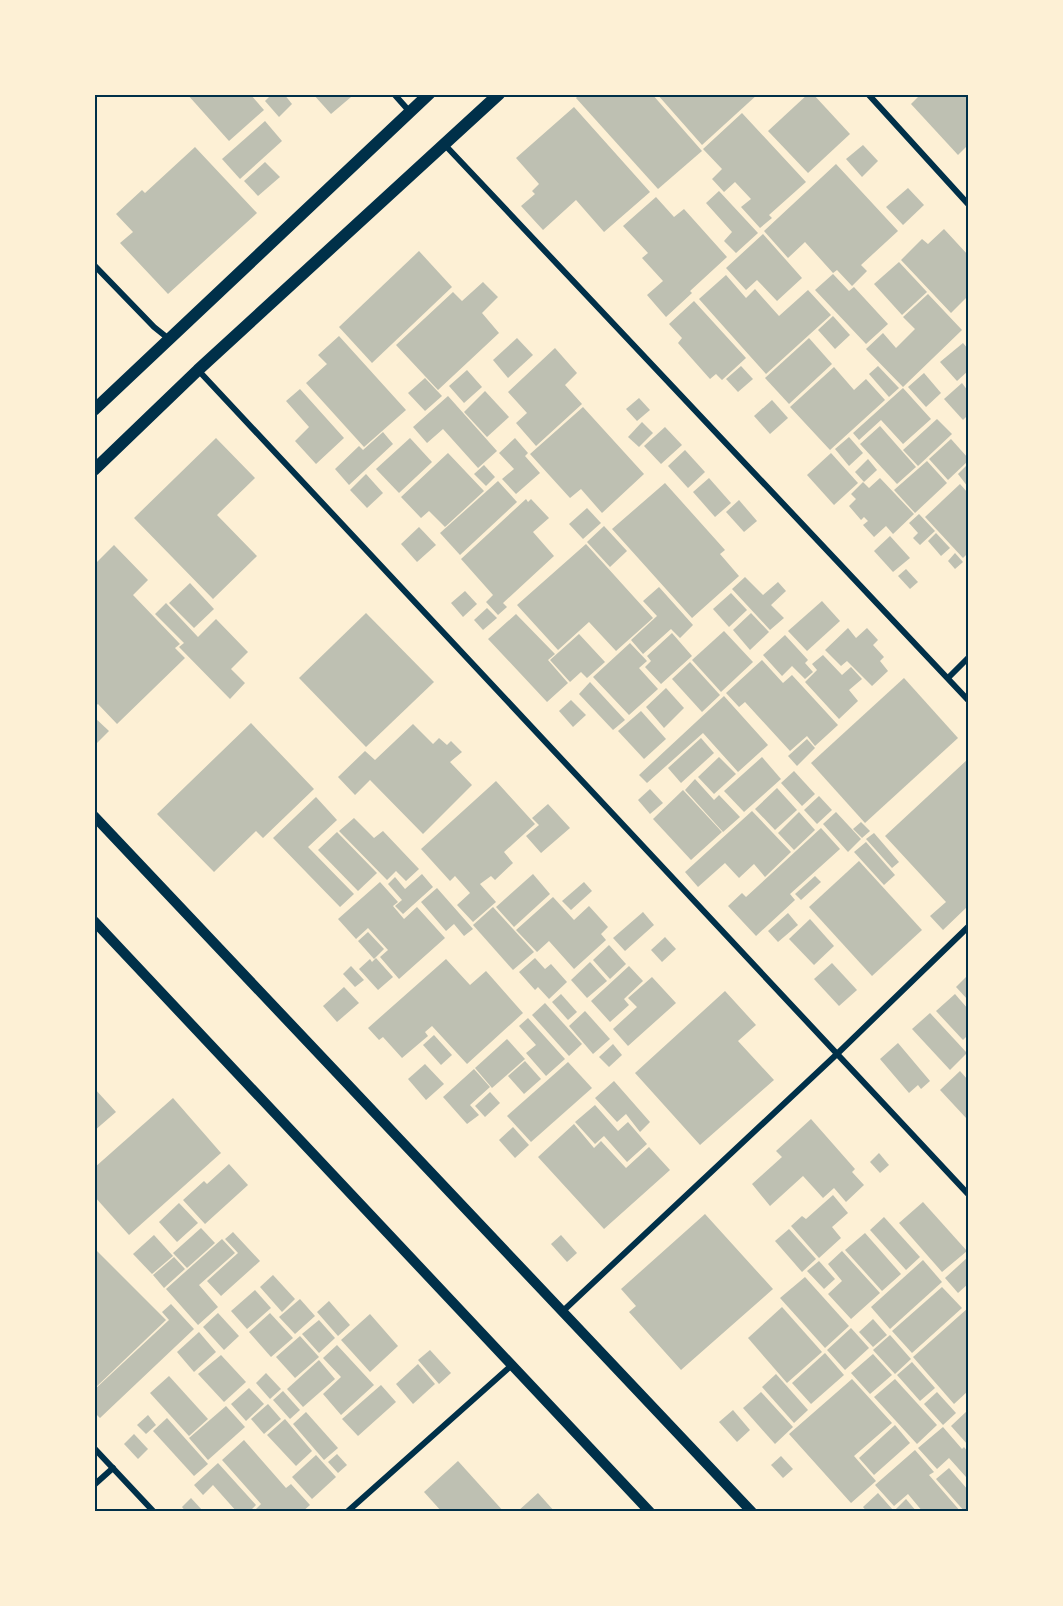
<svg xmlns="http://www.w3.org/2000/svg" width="1063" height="1606" viewBox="0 0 1063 1606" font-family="'Archivo Narrow',sans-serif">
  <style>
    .building { fill: #bec0b2 }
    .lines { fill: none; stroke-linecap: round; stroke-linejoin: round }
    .minor { stroke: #003049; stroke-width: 6 }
    .tertiary { stroke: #003049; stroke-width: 10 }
    .secondary { stroke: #003049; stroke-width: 12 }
    .neatline { fill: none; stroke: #003049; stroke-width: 2 }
  </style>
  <rect width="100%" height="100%" fill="#fdf0d5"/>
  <g class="building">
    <polygon points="187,94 250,94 264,110 229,141"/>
    <polygon points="272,94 284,94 292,104 279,117 265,101"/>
    <polygon points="313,94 349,94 351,97 331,114"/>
    <polygon points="580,94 652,94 702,151 658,189 576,98"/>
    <polygon points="657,94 758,94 702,145"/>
    <polygon points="808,94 813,94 850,134 808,173 768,131"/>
    <polygon points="921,94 968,94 968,145 958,155 911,104"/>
    <polygon points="574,107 650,192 604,232 576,200 543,230 521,206 535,194 532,191 539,184 516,158"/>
    <polygon points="742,113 806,182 769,215 772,218 760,228 741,207 751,199 735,182 724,192 712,179 722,169 703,149"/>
    <polygon points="265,121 282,141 240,179 222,159"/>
    <polygon points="863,145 878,161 862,177 846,159"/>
    <polygon points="195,147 257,213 168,294 120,243 133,232 116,214 142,190 145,193"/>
    <polygon points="265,162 280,177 258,196 244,181"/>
    <polygon points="836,164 898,231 861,265 867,271 852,286 837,270 833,273 805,242 788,258 764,231"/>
    <polygon points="908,188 924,205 903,225 886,207"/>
    <polygon points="719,191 758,233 736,253 724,241 732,232 706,203"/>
    <polygon points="656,197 674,217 684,209 727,257 690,291 692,293 666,317 647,295 663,281 642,258 648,253 623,226"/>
    <polygon points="944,229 968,255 968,296 951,313 901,260 922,239 928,244"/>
    <polygon points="763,234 802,278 777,301 757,280 746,290 726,268"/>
    <polygon points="419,251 452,287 372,363 339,327"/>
    <polygon points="899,262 927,292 902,315 874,284"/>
    <polygon points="833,274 849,291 854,287 888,324 866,344 815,290"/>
    <polygon points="726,275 746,298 755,289 779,316 808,290 831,315 766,374 699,299"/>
    <polygon points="483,282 498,297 482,313 499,333 438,390 396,345 453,292 462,301"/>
    <polygon points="928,294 962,330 903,387 866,349 883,333 896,348 915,329 903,317"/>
    <polygon points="694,301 746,358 722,380 716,374 710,379 678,343 682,338 669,324"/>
    <polygon points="833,316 850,335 835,349 818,330"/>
    <polygon points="339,336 406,410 364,447 306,383 327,364 318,355"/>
    <polygon points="517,338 533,355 508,378 493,360"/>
    <polygon points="809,338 832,364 789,404 765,378"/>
    <polygon points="963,343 968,349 968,371 957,381 940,362"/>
    <polygon points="555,348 577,373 565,385 582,404 536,446 516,423 527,413 508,392"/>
    <polygon points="741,366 753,379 738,392 726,379"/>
    <polygon points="878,366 899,388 889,397 869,374"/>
    <polygon points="834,367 854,390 866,379 885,400 830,450 790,407"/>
    <polygon points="467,370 482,387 464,403 449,386"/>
    <polygon points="924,373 941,393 926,407 908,387"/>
    <polygon points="425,378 442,396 425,411 408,393"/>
    <polygon points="962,383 968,391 968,415 963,420 944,399"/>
    <polygon points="903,388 931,419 903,444 881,420 859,440 853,433"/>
    <polygon points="300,389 344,438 316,464 295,441 309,427 286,401"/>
    <polygon points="485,391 509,417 487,437 464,412"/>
    <polygon points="448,396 497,451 478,468 443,429 427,443 413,427"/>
    <polygon points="639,398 650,410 637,421 626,409"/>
    <polygon points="772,400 788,418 770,434 754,416"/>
    <polygon points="583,407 644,474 602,513 581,489 570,498 530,454"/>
    <polygon points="937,419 952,434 918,466 903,450"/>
    <polygon points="642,422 653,433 639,447 628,437"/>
    <polygon points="880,426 916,467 897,484 860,444"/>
    <polygon points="665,427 682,445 661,464 644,446"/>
    <polygon points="383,432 393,444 349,485 335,469 359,446 363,450"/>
    <polygon points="849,437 863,453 849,466 835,449"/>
    <polygon points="216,438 255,478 217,515 257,556 213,599 134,518"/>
    <polygon points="410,438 432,462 399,493 376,469"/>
    <polygon points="515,438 528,453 525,456 540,473 516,494 502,479 514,469 499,453"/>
    <polygon points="951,439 968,458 968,461 948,480 929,459"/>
    <polygon points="685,450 705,472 688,488 668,466"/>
    <polygon points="448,453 484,491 445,527 429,511 421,518 401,497"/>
    <polygon points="831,453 858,483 834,505 807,475"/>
    <polygon points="868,459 877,470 864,482 855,472"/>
    <polygon points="927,461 947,483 915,513 894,490"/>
    <polygon points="968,464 968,487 958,474"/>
    <polygon points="484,465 495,477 486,486 474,474"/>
    <polygon points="366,474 383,493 367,508 350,490"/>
    <polygon points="709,478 731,503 715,517 693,492"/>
    <polygon points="880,478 914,514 893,534 886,526 874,537 863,525 868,521 864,517 861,520 849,506 856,499 851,494 863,482 869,488"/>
    <polygon points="498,481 517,502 460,555 440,533"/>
    <polygon points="665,483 725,550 720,554 739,576 692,618 612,529"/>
    <polygon points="960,484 968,493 968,553 963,558 925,517"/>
    <polygon points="526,499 528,502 531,499 549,518 533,532 554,556 503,603 507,607 498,615 486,602 493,595 461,559"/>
    <polygon points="739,500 757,521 744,532 726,512"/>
    <polygon points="587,508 601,523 583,539 569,524"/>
    <polygon points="919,514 935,531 920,545 913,538 918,533 909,523"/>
    <polygon points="604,526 627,551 610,567 587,542"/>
    <polygon points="419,527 436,545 417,562 401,544"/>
    <polygon points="936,533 950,548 941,556 928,541"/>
    <polygon points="890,536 910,558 893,572 874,551"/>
    <polygon points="586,544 653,618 616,651 589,622 558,650 517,605"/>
    <polygon points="114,545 148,580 133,595 180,644 175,648 185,658 117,724 98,704 94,707 94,565"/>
    <polygon points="955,553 963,562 955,569 948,561"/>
    <polygon points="906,569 918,582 910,589 898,576"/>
    <polygon points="745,577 763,595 778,582 786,591 771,605 784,618 770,630 732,589"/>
    <polygon points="190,583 214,609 194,628 169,603"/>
    <polygon points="659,587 693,625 680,638 671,629 643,654 631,640 657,616 643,601"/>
    <polygon points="465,591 477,604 463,617 451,603"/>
    <polygon points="731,593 747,610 729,627 713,609"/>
    <polygon points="822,601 840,621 807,651 788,631"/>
    <polygon points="166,603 198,637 216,619 248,652 231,669 245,683 230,699 179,647 184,643 155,614"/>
    <polygon points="487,608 497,618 483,630 474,620"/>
    <polygon points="366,613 434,682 366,747 299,678"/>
    <polygon points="751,613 769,632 750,650 733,630"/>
    <polygon points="516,614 555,654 548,660 568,683 547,702 488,639"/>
    <polygon points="848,628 856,638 867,628 878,640 873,645 884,657 880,661 888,671 872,686 847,661 841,666 825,650"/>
    <polygon points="724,631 753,662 721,692 692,660"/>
    <polygon points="672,633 692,656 661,684 645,667 651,661 647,656"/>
    <polygon points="579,634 605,662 587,678 581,672 570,682 550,660"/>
    <polygon points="785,635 808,660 805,663 813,672 805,679 792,666 782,676 763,655"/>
    <polygon points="630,643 647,661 639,668 658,689 629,715 593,677"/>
    <polygon points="823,655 842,675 851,667 862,679 849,690 858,701 839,719 805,682 817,670 812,664"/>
    <polygon points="762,660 783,683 792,675 838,725 815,746 807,736 790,751 745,702 739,707 726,693"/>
    <polygon points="690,662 720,695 702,712 672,679"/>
    <polygon points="904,678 958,738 865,823 811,763"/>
    <polygon points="590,682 625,720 613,730 579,694"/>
    <polygon points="666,688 684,708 664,728 646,707"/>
    <polygon points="724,696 768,745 738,772 703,733 647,783 639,775"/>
    <polygon points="571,700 586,715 573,727 559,711"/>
    <polygon points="641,711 666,739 644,759 618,731"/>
    <polygon points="94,717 109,731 94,746"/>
    <polygon points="251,723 314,789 263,838 256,831 214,872 157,814"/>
    <polygon points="413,724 433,744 439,738 447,745 451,741 462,752 450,762 472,785 423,834 370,780 355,795 338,777 365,751 375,760"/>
    <polygon points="701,738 714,753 681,783 668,768"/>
    <polygon points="807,739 815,748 797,766 788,756"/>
    <polygon points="719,757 736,774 714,794 698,777"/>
    <polygon points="762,757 781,779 744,812 724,791"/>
    <polygon points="968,759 968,906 943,930 930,916 946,902 885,836"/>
    <polygon points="794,771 815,794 802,806 781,783"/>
    <polygon points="695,779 714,800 719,795 740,817 723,832 685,790"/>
    <polygon points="496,781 535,824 504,852 513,863 495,880 491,876 480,884 496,902 473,922 457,905 470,893 455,876 450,881 421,849"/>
    <polygon points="777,788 797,810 775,830 755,809"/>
    <polygon points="650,789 663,803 650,814 638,800"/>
    <polygon points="683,790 722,832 691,860 653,819"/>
    <polygon points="819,796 832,810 817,824 804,810"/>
    <polygon points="316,797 337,820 308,847 354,894 340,907 273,838"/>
    <polygon points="548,804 570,828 541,853 526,836 539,825 532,818"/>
    <polygon points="752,811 791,852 765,877 754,864 739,878 725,863 698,887 685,872"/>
    <polygon points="799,812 815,830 794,850 778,833"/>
    <polygon points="836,812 861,839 848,852 823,824"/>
    <polygon points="354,818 374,838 383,831 419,869 406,881 396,871 387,880 339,831"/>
    <polygon points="861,822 870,831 862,838 853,829"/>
    <polygon points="821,828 840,849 790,894 795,900 756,936 728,906 742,893 746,897"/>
    <polygon points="337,832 377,873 358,891 318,850"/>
    <polygon points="874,833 899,862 892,868 866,839"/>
    <polygon points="866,842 895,875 884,885 854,852"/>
    <polygon points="859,861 922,930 872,976 809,907"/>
    <polygon points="422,874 433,887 403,914 395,906 402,900 388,884 395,877 405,889"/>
    <polygon points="533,874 550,894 514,927 496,907"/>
    <polygon points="815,876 821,882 801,900 795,894"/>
    <polygon points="380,882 398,902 393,906 404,919 417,907 445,938 399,979 380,957 388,950 368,928 356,939 338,919"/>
    <polygon points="584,882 592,891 571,910 562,901"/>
    <polygon points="437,888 473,929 464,936 454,924 446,931 421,902"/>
    <polygon points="553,897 574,920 589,906 608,927 601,934 606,940 574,969 549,941 537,952 516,930"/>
    <polygon points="493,907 534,952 513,970 473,925"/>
    <polygon points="643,912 654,925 625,951 613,938"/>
    <polygon points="788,913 798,925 778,942 768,931"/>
    <polygon points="810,919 834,946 814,965 789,939"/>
    <polygon points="368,932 384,949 374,959 358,941"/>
    <polygon points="665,937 676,949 662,962 651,950"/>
    <polygon points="609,945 626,964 610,979 593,960"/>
    <polygon points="376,958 393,977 378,990 359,969 370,959 372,962"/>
    <polygon points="535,958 545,969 551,964 567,982 549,999 538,987 535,990 519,972"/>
    <polygon points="446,959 470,985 486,971 523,1013 467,1064 432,1026 425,1032 428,1036 402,1058 383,1037 379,1040 368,1028"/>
    <polygon points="590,962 607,981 587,998 571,980"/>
    <polygon points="832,963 857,990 839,1006 814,979"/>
    <polygon points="351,966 364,980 355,987 343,974"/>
    <polygon points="629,966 643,981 624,999 629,1005 610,1022 591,1001"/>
    <polygon points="968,975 968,1000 956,987"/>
    <polygon points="652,977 676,1003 628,1046 613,1029 637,1007 628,998"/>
    <polygon points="344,987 359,1003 337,1022 323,1006"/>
    <polygon points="725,991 756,1025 738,1041 774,1080 700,1145 635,1073"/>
    <polygon points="561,994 577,1012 568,1020 552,1002"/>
    <polygon points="955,994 968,1009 968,1035 963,1040 936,1011"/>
    <polygon points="545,1003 582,1044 569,1056 532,1015"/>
    <polygon points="585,1011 610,1039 593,1054 569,1026"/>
    <polygon points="930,1013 967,1053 950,1070 912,1029"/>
    <polygon points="528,1018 565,1059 546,1076 526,1053 536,1045 519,1026"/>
    <polygon points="434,1035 452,1055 441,1065 423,1045"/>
    <polygon points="507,1039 525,1059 492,1088 475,1068"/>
    <polygon points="898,1043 930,1081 921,1089 918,1085 909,1093 880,1059"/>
    <polygon points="613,1044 622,1055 609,1067 599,1057"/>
    <polygon points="525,1061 541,1079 524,1094 508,1076"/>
    <polygon points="568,1062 592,1088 531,1142 507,1116"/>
    <polygon points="425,1064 444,1084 426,1100 408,1079"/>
    <polygon points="474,1069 490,1087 470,1105 479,1115 467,1124 443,1097"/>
    <polygon points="960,1071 968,1080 967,1119 940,1090"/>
    <polygon points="614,1081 650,1122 640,1132 626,1114 617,1122 595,1098"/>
    <polygon points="94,1088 116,1112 94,1131"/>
    <polygon points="490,1092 500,1103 485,1117 475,1106"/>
    <polygon points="173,1098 221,1153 129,1235 94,1196 94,1168"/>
    <polygon points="595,1105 618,1131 628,1122 647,1144 627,1162 604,1136 595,1144 575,1122"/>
    <polygon points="811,1119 855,1169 852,1172 864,1185 846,1202 834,1188 823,1198 803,1176 770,1206 752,1184 782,1157 776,1151"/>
    <polygon points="574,1124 594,1148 601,1141 626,1168 649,1147 670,1170 604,1229 538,1157"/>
    <polygon points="513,1127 529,1145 515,1158 499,1140"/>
    <polygon points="879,1153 889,1165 880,1173 870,1162"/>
    <polygon points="229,1164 248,1185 205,1224 183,1200 204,1181 207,1184"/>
    <polygon points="833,1195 848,1213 832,1227 841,1238 819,1258 791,1226 802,1216 806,1219"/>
    <polygon points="923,1202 967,1251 942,1272 899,1223"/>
    <polygon points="179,1203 198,1223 177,1242 159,1222"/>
    <polygon points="705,1214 773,1289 681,1370 629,1312 636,1306 621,1289"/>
    <polygon points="884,1217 920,1257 906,1270 870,1230"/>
    <polygon points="201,1228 215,1243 187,1268 173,1253"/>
    <polygon points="789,1229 816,1259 802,1272 775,1241"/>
    <polygon points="233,1232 260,1261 221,1296 207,1281 238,1253 225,1239"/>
    <polygon points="865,1233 901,1274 882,1291 845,1250"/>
    <polygon points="154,1235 173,1256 152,1274 133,1254"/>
    <polygon points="561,1235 577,1253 567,1262 551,1244"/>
    <polygon points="222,1239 235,1253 199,1285 218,1307 198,1325 166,1289"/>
    <polygon points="94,1248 166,1320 94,1389"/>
    <polygon points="842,1251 880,1293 851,1319 828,1294 842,1281 828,1264"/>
    <polygon points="174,1257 185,1269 164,1288 153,1275"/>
    <polygon points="968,1257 968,1284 958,1293 945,1278"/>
    <polygon points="923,1260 942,1282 890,1329 871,1307"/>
    <polygon points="819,1261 835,1279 824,1289 807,1271"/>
    <polygon points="273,1275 295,1299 282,1312 260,1287"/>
    <polygon points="805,1277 849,1326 825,1348 780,1298"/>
    <polygon points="942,1287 962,1308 912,1353 892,1331"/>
    <polygon points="255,1290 271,1308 247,1329 231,1311"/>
    <polygon points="300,1299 315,1316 295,1334 279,1317"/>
    <polygon points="329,1301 350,1325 338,1336 317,1312"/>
    <polygon points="171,1304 194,1329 100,1418 94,1412 94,1390 169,1320 162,1312"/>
    <polygon points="782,1307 822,1352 787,1383 748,1338"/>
    <polygon points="968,1308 968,1391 954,1404 913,1357"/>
    <polygon points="218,1313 239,1336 224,1350 203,1327"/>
    <polygon points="270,1313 293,1338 271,1357 249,1332"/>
    <polygon points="370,1314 398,1346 370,1372 341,1340"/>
    <polygon points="873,1319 887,1335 873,1347 859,1332"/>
    <polygon points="319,1320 335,1338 319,1353 302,1334"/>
    <polygon points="851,1328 869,1348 845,1370 827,1350"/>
    <polygon points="199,1332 216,1352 194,1372 177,1352"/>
    <polygon points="890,1335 911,1359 895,1374 873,1350"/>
    <polygon points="300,1336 319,1357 295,1378 276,1357"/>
    <polygon points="337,1345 374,1385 341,1415 323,1394 341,1377 323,1358"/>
    <polygon points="430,1350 451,1373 439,1384 418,1360"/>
    <polygon points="825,1353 844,1375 811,1404 792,1383"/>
    <polygon points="873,1354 892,1375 870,1394 851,1373"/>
    <polygon points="221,1355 246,1382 224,1402 198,1374"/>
    <polygon points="319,1360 335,1379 303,1407 287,1389"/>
    <polygon points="912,1362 935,1388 920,1401 897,1375"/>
    <polygon points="418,1364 435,1384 413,1404 396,1384"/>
    <polygon points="266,1373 281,1389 270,1399 256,1383"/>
    <polygon points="776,1374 808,1410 794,1423 762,1387"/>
    <polygon points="169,1376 208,1419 189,1436 150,1393"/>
    <polygon points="852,1379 892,1423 854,1456 876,1481 851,1503 789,1434"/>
    <polygon points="895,1379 937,1425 917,1444 874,1397"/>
    <polygon points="381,1385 396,1402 358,1436 342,1419"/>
    <polygon points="249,1388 264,1404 246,1421 231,1404"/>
    <polygon points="283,1391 300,1410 290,1419 273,1400"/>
    <polygon points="761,1392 793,1427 775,1444 743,1408"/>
    <polygon points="937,1392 956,1413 943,1425 924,1404"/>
    <polygon points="268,1404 281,1419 264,1434 251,1419"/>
    <polygon points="226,1406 245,1427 208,1460 189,1438"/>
    <polygon points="733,1410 750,1430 737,1442 719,1422"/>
    <polygon points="968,1410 968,1445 951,1426"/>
    <polygon points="306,1412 338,1448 324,1460 293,1424"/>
    <polygon points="148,1415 156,1425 146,1434 137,1425"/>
    <polygon points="167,1418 208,1464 194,1476 153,1431"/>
    <polygon points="285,1419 312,1451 296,1466 267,1435"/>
    <polygon points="895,1425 910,1443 874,1475 859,1458"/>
    <polygon points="943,1427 962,1449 964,1447 968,1452 968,1475 966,1477 949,1458 937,1469 918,1448"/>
    <polygon points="134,1434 148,1449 138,1459 124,1444"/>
    <polygon points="244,1440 286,1488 291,1484 310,1505 302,1512 253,1512 261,1504 222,1460"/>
    <polygon points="915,1450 934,1472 929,1475 961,1512 923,1512 908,1494 894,1506 875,1485"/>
    <polygon points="337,1454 347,1465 338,1473 328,1462"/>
    <polygon points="316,1455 336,1477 312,1499 292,1477"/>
    <polygon points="781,1456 793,1469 783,1478 771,1465"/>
    <polygon points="458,1461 504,1512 442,1512 424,1492"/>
    <polygon points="218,1463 256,1505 249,1512 237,1512 213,1485 203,1495 194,1485"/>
    <polygon points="949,1468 968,1490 968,1512 965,1512 936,1479"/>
    <polygon points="538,1493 555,1512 517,1512"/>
    <polygon points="878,1493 893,1510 891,1512 867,1512 863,1507"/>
    <polygon points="191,1498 202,1510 200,1512 186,1512 182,1507"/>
    <polygon points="906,1499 917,1512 893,1512"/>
  </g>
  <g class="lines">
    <g class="minor">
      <polyline points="394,94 410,112"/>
      <polyline points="868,94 968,204"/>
      <polyline points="445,145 968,700"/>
      <polyline points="94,265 154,327 169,339"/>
      <polyline points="198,370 968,1194"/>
      <polyline points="948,678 968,658"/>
      <polyline points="563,1311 837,1054 968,927"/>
      <polyline points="94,1448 154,1512"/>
      <polyline points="94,1485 113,1468"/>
      <polyline points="347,1512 513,1364"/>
    </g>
    <g class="tertiary">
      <polyline points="94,816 752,1512"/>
      <polyline points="94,921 650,1512"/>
    </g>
    <g class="secondary">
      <polyline points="94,410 429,94"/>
      <polyline points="94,470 198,370 499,94"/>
    </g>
  </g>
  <rect width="1063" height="1606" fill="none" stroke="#fdf0d5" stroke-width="192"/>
  <rect x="96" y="96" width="871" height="1414" class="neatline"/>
</svg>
